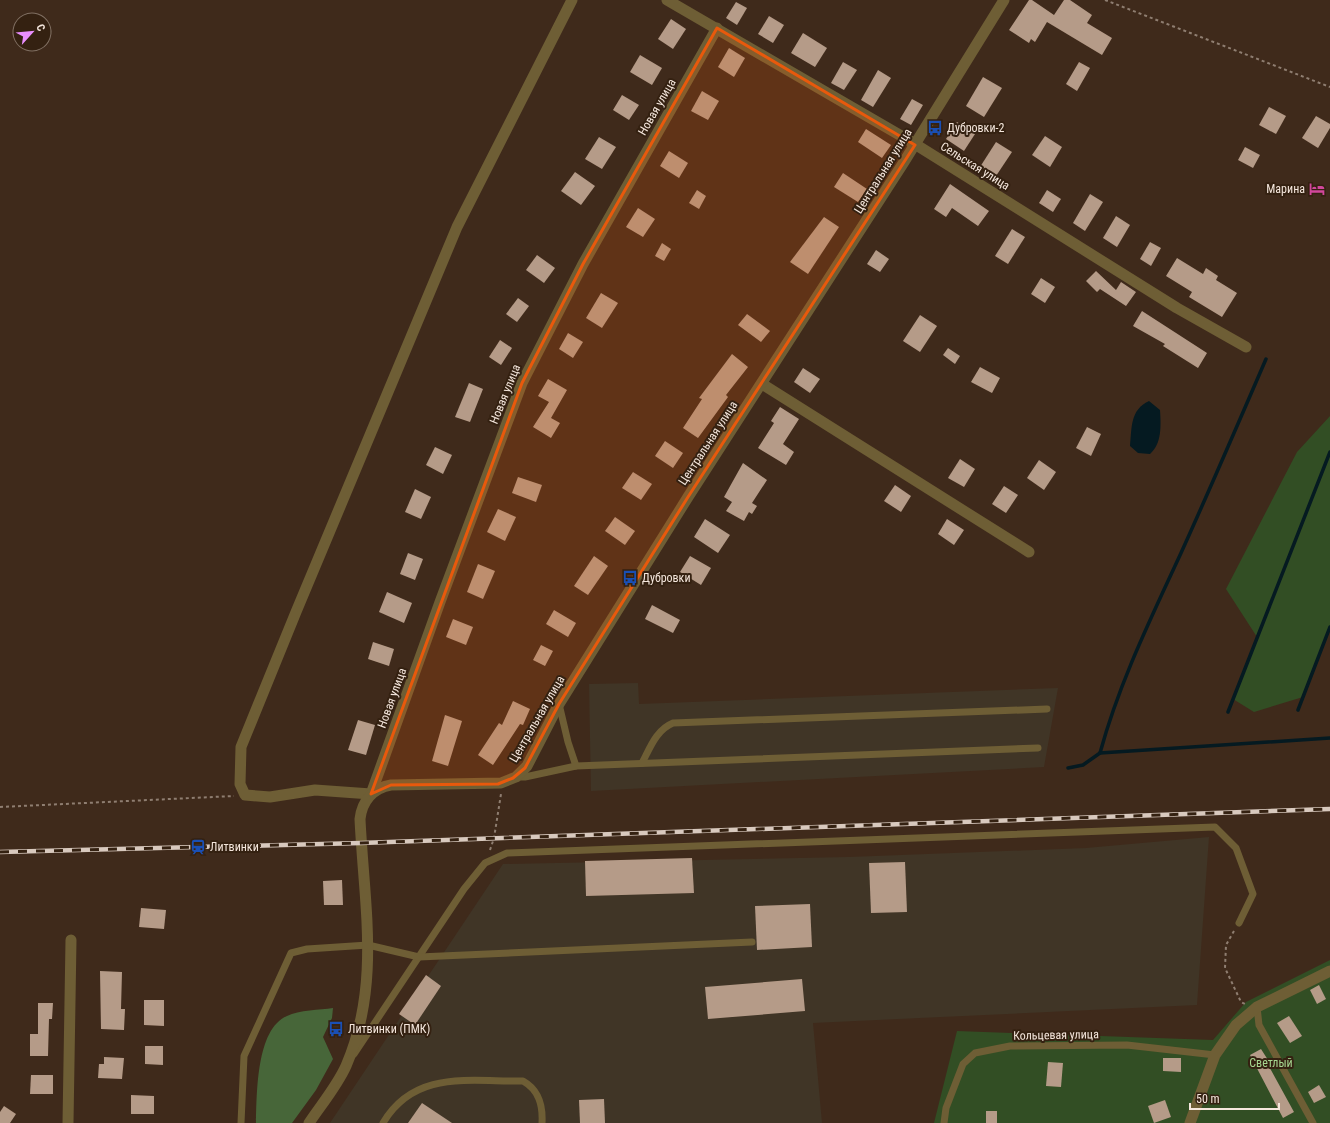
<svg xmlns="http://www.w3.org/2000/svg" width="1330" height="1123" viewBox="0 0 1330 1123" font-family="'Roboto Condensed',sans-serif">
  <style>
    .industrial { fill: #403526 }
    .green { fill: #324e24 }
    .forest { fill: #476639 }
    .water { fill: #051a21 }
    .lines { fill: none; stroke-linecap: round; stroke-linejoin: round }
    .stream { stroke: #051a21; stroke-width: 3.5 }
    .building { fill: #b59b88 }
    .path { stroke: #8f7e71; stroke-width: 2; stroke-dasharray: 3 3; stroke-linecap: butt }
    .service { stroke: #6e5e35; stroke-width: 7 }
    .minor { stroke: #6e5e35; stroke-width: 11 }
    .tertiary { stroke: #6e5e35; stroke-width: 11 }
    .rail-casing { stroke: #d8c9be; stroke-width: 4.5 }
    .rail { stroke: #342111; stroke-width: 3; stroke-dasharray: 9; stroke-linecap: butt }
    .marked { fill: #e8590c; fill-opacity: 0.2; stroke: #e8590c; stroke-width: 3; stroke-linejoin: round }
    .labels { text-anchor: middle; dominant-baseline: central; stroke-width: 4; stroke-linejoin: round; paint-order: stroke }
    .street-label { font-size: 12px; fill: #f5e7dd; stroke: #342111 }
    .poi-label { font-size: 12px; fill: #f5e7dd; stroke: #342111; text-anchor: start }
    .park-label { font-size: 12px; fill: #a6d690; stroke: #342111 }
  </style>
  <rect width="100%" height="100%" fill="#3f2a1b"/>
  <g class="industrial">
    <polygon points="638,683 639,704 1058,688 1044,767 591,791 589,684"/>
    <polygon points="1209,837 1197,1005 813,1023 822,1123 330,1123 503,864 849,857 1086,848"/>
  </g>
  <g class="green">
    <polygon points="1330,416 1330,627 1303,697 1254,712 1233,699 1257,637 1226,589 1297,452"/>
    <polygon points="1330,960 1330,1123 934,1123 957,1031 1213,1040 1246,1002"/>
  </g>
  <path class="forest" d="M 333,1008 L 332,1018 L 323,1037 L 333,1059 L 316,1090 L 292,1123 L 256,1123 C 257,1094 256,1029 287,1016 C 299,1010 320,1010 333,1008 Z"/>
  <path class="water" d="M 1149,401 L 1160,410 C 1161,425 1162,444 1150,454 L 1138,453 L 1130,446 C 1132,427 1130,410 1149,401 Z"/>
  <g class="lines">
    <g class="stream">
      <polyline points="1298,710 1330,627"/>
      <polyline points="1228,712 1330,452"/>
      <path d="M 1100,753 C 1119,683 1151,618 1181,553 C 1210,489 1238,424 1266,359"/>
      <polyline points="1068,768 1083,765 1100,753 1330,738"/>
    </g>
  </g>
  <g class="building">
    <polygon points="1029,0 1032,0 1054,15 1064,0 1070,0 1092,15 1087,23 1112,38 1102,55 1047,22 1035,42 1031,39 1029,43 1009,30"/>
    <polygon points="736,2 747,8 737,25 726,18"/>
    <polygon points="769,16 784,25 773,43 758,34"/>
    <polygon points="671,19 686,29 673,49 658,39"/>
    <polygon points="803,33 827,48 815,67 791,53"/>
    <polygon points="729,48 745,58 734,77 718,67"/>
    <polygon points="640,55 662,68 652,85 630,72"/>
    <polygon points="843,62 857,70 844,90 831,83"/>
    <polygon points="1079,62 1090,68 1077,91 1066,84"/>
    <polygon points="878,70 891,78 873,107 861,100"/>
    <polygon points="983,77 1002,88 984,117 966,106"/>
    <polygon points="702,91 719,101 708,120 691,111"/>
    <polygon points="622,95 639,105 629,120 613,110"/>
    <polygon points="912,99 923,105 911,125 900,119"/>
    <polygon points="1269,107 1286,116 1276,134 1259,125"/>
    <polygon points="1316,116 1330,124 1330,128 1318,148 1302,138"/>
    <polygon points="957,122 975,134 964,151 946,139"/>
    <polygon points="866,129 891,145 882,158 858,142"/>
    <polygon points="1045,136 1062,147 1050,167 1032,155"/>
    <polygon points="599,137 616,147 602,169 585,159"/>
    <polygon points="996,142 1012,152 996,176 980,167"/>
    <polygon points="1245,147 1260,155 1253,168 1238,160"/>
    <polygon points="669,151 688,163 679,178 660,166"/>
    <polygon points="575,172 595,186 581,205 561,191"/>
    <polygon points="843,173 867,189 858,202 834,187"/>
    <polygon points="950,184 989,211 978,226 952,208 946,217 934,209"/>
    <polygon points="697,190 706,196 699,209 689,203"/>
    <polygon points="1047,190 1061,199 1053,212 1039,203"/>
    <polygon points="1090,194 1103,202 1085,231 1073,223"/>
    <polygon points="638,208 655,219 643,237 626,227"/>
    <polygon points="1116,216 1130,225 1117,247 1103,238"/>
    <polygon points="824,217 839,227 808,274 790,262"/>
    <polygon points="1012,229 1025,237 1008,264 995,256"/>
    <polygon points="1150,242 1161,248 1151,266 1140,259"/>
    <polygon points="662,243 671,249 664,261 655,256"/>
    <polygon points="876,250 889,259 880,272 867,264"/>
    <polygon points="537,255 555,268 544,283 526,270"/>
    <polygon points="1177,258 1203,274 1206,268 1218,276 1216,280 1237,293 1222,317 1189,297 1192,292 1166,276"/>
    <polygon points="1096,271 1116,290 1121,282 1136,292 1126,306 1100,289 1097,292 1086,281"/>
    <polygon points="1041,278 1055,287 1045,303 1031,294"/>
    <polygon points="601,293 618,303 602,328 586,318"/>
    <polygon points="518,298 529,306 517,322 506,314"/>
    <polygon points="1142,311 1207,353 1198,368 1163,346 1165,344 1133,326"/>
    <polygon points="747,314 770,331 761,342 738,325"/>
    <polygon points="920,315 937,326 920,352 903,341"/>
    <polygon points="568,333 583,342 573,358 559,349"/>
    <polygon points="500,340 512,348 501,365 489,357"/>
    <polygon points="948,348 960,356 955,364 943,355"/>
    <polygon points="732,354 748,367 726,395 728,397 698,438 683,428 702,399 699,398"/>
    <polygon points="980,367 1000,378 992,393 971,382"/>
    <polygon points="803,368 820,379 810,393 794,382"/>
    <polygon points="548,379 567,390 551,418 560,423 551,438 533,427 549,402 538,396"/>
    <polygon points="469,383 483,389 470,422 455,417"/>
    <polygon points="780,407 799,419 783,444 794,452 786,465 758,448 774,423 771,421"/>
    <polygon points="1087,427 1101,434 1091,456 1076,448"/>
    <polygon points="665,441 683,453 673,468 655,456"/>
    <polygon points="435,447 452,455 443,474 426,465"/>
    <polygon points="960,459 975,469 964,487 948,478"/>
    <polygon points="1039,460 1056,472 1044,490 1027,478"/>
    <polygon points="743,463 767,480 752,503 757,506 752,514 749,512 744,521 726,511 732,502 724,497"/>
    <polygon points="633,472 652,484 641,500 622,488"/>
    <polygon points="518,477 542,485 536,502 512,493"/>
    <polygon points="895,485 911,496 901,512 884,501"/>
    <polygon points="1004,486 1018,495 1006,513 992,504"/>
    <polygon points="415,489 431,497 421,519 405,512"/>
    <polygon points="498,509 516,517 505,541 487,532"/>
    <polygon points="615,517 635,531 625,545 605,531"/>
    <polygon points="705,519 730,535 718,553 694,537"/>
    <polygon points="947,519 964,530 954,545 938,534"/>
    <polygon points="408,553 423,559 415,580 400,574"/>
    <polygon points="594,556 608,566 588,595 574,586"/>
    <polygon points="690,556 711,568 701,585 680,572"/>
    <polygon points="478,564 495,571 483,599 467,592"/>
    <polygon points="387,592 412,603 404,623 379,612"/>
    <polygon points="652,605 680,620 673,633 645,619"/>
    <polygon points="554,610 576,623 568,637 546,624"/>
    <polygon points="453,619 473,627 466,645 446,637"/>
    <polygon points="373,642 394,649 389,666 368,659"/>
    <polygon points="541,645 553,651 545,666 533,660"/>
    <polygon points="513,701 530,709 523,725 520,724 493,765 478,755 499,723 502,725"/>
    <polygon points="445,715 462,721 448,766 432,761"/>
    <polygon points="358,720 375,725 366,755 348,750"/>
    <polygon points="692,858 694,893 586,896 585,861"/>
    <polygon points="905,862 907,912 871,913 869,863"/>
    <polygon points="342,880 343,905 324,905 323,881"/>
    <polygon points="810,904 812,947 757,950 755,906"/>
    <polygon points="141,908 166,910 164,929 139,927"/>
    <polygon points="100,971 122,972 121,1009 125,1009 124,1030 101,1029"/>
    <polygon points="426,975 441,986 415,1025 399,1014"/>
    <polygon points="802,979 805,1011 708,1019 705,987"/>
    <polygon points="1319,985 1326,999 1317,1004 1310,990"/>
    <polygon points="144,1000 164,1000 164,1026 144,1025"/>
    <polygon points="38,1003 53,1003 52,1019 49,1019 48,1056 30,1056 30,1034 38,1034"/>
    <polygon points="1289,1016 1302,1036 1290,1043 1277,1023"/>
    <polygon points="145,1046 163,1046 163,1065 145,1064"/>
    <polygon points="1261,1049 1268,1060 1266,1061 1294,1112 1283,1118 1250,1055"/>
    <polygon points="104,1057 124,1058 122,1079 98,1078 99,1064 104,1064"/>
    <polygon points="1163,1058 1181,1058 1181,1072 1163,1071"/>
    <polygon points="1048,1062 1063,1063 1061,1087 1046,1086"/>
    <polygon points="31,1075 53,1075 53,1094 30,1094"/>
    <polygon points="1319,1085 1326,1097 1314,1103 1308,1092"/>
    <polygon points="131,1095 154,1096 154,1114 131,1114"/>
    <polygon points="604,1099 605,1123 580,1123 579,1100"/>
    <polygon points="1165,1100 1171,1117 1154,1123 1148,1106"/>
    <polygon points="422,1103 452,1123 408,1123"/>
    <polygon points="4,1106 16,1114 10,1123 0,1123 0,1112"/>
    <rect x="986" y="1111" width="11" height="12"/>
  </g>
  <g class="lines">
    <g class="path">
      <polyline points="1105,0 1330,87"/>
      <polyline points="0,807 234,796"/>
      <polyline points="490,850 494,838 501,794"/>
      <polyline points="1234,931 1226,945 1225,968 1241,1002 1245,1004"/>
    </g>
    <g class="service">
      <polyline points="559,704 568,742 576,766"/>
      <path d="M 642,763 C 650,748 656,730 673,723 L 1047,709"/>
      <polyline points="516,777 525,777 576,766 1038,748"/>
      <polyline points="1257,1007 1259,1025 1313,1123"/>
      <polyline points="354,1054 464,889 485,863 507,853 1215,827 1236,848 1253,894 1239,923"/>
      <polyline points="241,1123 244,1056 291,953 307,949 368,945 419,957 752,942"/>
      <path d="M 383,1123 C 415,1069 471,1082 523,1081 C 539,1090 543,1105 542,1123"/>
      <polyline points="944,1123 946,1108 963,1064 975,1053 1010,1046 1127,1045 1215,1055"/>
    </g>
    <g class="minor">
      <polyline points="572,0 457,227 296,612 241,747 240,784 245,795 270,797 315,790 371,794 440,602 522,383 583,264 717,28"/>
      <polyline points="667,0 910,141 1177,308 1246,347"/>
      <polyline points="762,384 1029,552"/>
      <polyline points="68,1123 71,940"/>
      <polyline points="1190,1123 1215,1055 1236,1025 1257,1007 1330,971"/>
    </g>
    <path class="tertiary" d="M 309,1123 C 321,1105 337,1086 346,1066 C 381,985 364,905 360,819 C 362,801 373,788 391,785 L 501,783 L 516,777 L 527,766 L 559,704 L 688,497 L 904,162 L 1004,0"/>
    <defs>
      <polyline id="rail" points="0,852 361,843 1330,809"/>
    </defs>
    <use href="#rail" class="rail-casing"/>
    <use href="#rail" class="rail"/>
  </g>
  <path class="marked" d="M 717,28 L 915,145 L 688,497 L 559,704 L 525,768 L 513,778 L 498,784 L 391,785 L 371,794 L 522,383 L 583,264 Z"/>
  <defs>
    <symbol id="bus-bare" viewBox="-9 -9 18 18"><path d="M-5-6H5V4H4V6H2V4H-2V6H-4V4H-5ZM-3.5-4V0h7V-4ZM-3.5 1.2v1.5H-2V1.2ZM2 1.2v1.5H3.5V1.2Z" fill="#1a4fb4" stroke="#342111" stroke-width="2.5" paint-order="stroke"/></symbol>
    <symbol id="hotel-bare" viewBox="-9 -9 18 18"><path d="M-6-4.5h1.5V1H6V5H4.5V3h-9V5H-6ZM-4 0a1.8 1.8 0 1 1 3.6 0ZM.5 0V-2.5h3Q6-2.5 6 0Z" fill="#d1479c" stroke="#342111" stroke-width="2.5" paint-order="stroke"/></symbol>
    <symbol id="station-bare" viewBox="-9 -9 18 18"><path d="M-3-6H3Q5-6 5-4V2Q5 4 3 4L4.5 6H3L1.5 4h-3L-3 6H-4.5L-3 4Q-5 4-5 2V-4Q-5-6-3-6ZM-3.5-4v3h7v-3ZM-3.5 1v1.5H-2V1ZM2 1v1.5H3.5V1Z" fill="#1a4fb4" stroke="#342111" stroke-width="2.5" paint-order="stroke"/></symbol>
  </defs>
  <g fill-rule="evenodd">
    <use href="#bus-bare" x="924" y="117" width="22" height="22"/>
    <use href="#hotel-bare" x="1306" y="178" width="22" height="22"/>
    <use href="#bus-bare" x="619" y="567" width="22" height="22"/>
    <use href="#station-bare" x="187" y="836" width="22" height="22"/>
    <use href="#bus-bare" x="325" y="1018" width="22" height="22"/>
  </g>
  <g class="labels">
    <g class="street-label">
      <text transform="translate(657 107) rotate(-60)">Новая улица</text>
      <text transform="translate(975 166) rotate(32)">Сельская улица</text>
      <text transform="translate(883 171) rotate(-58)">Центральная улица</text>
      <text transform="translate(505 394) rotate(-68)">Новая улица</text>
      <text transform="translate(708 443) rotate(-57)">Центральная улица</text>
      <text transform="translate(392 698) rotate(-70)">Новая улица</text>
      <text transform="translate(537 719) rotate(-60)">Центральная улица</text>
      <text transform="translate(1056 1035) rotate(-1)">Кольцевая улица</text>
    </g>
    <g class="poi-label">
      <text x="947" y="128">Дубровки-2</text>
      <text x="1305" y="189" text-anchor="end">Марина</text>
      <text x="642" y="578">Дубровки</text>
      <text x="210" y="847">Литвинки</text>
      <text x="348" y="1029">Литвинки (ПМК)</text>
    </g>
    <g class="park-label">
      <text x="1271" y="1063">Светлый</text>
    </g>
  </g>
  <g transform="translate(32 32) rotate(63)"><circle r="19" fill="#342111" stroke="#817063"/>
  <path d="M0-3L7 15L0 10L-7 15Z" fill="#e98efe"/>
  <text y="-6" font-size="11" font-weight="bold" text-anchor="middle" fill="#f5e7dd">С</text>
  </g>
  <path d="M1190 1103v6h89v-6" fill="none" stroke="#f5e7dd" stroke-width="2"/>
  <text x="1196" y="1103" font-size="12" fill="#f5e7dd" stroke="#342111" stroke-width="3" paint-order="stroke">50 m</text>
</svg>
